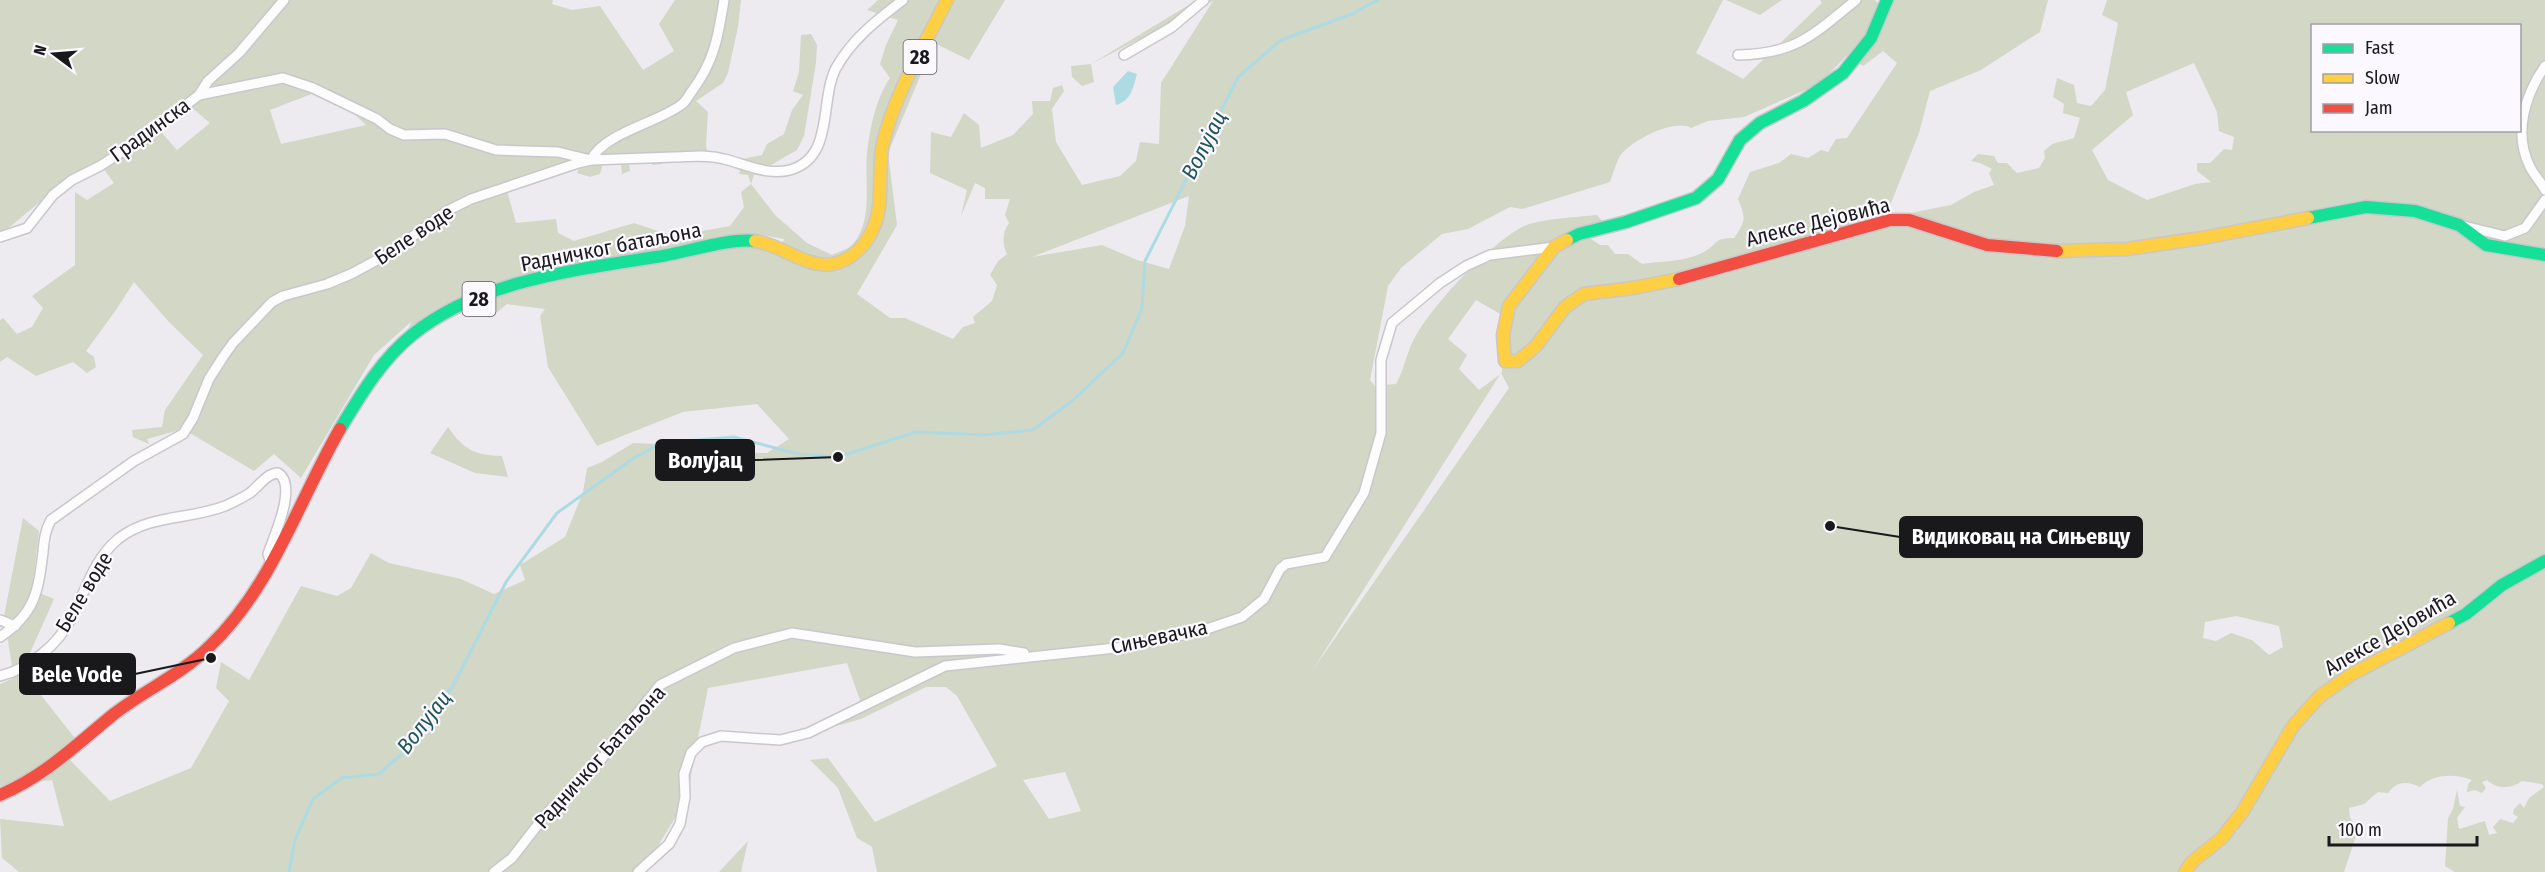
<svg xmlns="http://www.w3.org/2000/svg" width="2545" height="872" viewBox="0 0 2545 872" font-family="'Fira Sans Condensed',sans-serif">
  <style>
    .green { fill: #d2d7c6; fill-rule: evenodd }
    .water { fill: #addbe3 }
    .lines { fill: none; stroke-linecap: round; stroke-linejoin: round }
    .stream { stroke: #addbe3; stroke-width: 3 }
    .street-casing { stroke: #c9c7cb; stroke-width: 12 }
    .fast-casing { stroke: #c9c7cb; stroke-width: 15 }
    .slow-casing { stroke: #c9c7cb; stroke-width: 15 }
    .jam-casing { stroke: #c9c7cb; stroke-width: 15 }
    .street { stroke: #fcfcfd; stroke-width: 9 }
    .fast { stroke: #16e098; stroke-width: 12 }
    .slow { stroke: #ffcf43; stroke-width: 12 }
    .jam { stroke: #f24e42; stroke-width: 12 }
    .labels { text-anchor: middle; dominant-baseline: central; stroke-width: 4.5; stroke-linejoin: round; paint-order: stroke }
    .shield { fill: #fbf8ff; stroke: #5d5b5f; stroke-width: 1.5 }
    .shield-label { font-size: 20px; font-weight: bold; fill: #19181b }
    .street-label { font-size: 21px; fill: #19181b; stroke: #fbf8ff }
    .water-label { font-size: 22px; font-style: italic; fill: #1e565d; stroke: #fbf8ff }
    .leader { fill: none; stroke: #19181b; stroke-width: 2 }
    .callout-dot { fill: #19181b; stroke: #fbf8ff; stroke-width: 2 }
    .callout { fill: #19181b; stroke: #19181b; stroke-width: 2 }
    .callout-label { font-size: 22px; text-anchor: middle; font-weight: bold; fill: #fff }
  </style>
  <rect width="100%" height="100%" fill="#edebf0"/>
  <g class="green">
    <path d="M 0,0 L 553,0 L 552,4 L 572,10 L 600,6 L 643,70 L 674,51 L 659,24 L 675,0 L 741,0 L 738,27 L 728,73 L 723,83 L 696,101 L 708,112 L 706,146 L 708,153 L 667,158 L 662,164 L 653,165 L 647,161 L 629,163 L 630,171 L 622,174 L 621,164 L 603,164 L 600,174 L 590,177 L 577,173 L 583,160 L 574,158 L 506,187 L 516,223 L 556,219 L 558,233 L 574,241 L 634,223 L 673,236 L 730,226 L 744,207 L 741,192 L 751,184 L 748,175 L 739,174 L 743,159 L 762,155 L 767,144 L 784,134 L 792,110 L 803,95 L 793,91 L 799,72 L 801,35 L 811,34 L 817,45 L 816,63 L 804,136 L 797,150 L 754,175 L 751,184 L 775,215 L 807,243 L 832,255 C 838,252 849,249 853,244 C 874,219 864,182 867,153 C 870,128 876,98 890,78 L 880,64 L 886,45 L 898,20 L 867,10 L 878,0 L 1005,0 L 969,60 L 934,43 L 888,153 L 897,225 L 857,294 L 890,318 L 905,318 L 953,339 L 963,327 L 975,323 L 973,317 L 992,301 L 997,285 L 990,275 L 998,261 L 1007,254 C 1002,244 1002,233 1009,223 L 1005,215 L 1010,199 L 985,199 L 985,188 L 975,183 L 961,216 L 967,190 L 930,173 L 931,132 L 951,137 L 964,113 L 979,125 L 981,148 L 1013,135 L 1033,114 L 1032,101 L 1050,101 L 1053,88 L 1062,85 L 1064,91 L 1052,109 L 1056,142 L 1082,185 L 1120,176 L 1136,161 L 1140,142 L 1159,144 L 1161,83 L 1213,1 L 1091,64 L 1094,82 L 1082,86 L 1072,77 L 1071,66 L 1091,64 L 1197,0 L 1723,0 L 1696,53 L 1743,79 L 1822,3 L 1820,0 L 1875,0 L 1879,5 L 1863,39 L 1819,84 L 1744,117 L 1708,121 L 1691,128 C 1675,118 1630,141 1620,156 C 1616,163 1613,174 1610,182 L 1522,209 L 1510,207 L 1468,229 L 1442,234 L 1401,268 L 1388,286 L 1370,380 L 1375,386 L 1396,384 C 1404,370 1406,355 1413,341 C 1430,307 1487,247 1520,228 C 1535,219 1579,217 1597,215 L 1604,223 L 1557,242 L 1547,243 L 1544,253 L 1588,237 L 1600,245 L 1608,245 L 1615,254 L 1628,254 L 1642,264 C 1661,261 1684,262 1702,253 C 1718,245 1712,238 1734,238 C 1746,221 1746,218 1738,199 L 1750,172 L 1779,163 L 1791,154 L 1808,158 L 1821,150 L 1828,152 L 1836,139 L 1847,138 L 1897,63 L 1883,51 L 1863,66 L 1857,62 L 1879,34 L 1894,0 L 2048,0 L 2040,32 L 1981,70 L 1930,91 L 1919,133 L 1885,218 L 1951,205 L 1974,192 L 1994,185 L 1989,173 L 1992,169 L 1980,163 L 1971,161 L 1978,154 L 1994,156 L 1998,163 L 2007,163 L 2017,173 L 2039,168 L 2045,158 L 2044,151 L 2052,144 L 2074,138 L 2080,118 L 2063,113 L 2064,104 L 2053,97 L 2057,78 L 2074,85 L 2077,103 L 2091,106 L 2105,90 L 2118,23 L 2102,15 L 2107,0 L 2545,0 L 2545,556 L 2460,613 L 2349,682 L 2545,567 L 2545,872 L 2455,872 L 2445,866 L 2448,818 L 2453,809 L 2457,790 L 2460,806 L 2465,807 L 2457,818 L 2459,829 L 2485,821 L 2489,835 L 2497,833 L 2493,827 L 2500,819 L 2513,823 L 2518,817 L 2513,814 L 2514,809 L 2520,803 L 2524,808 L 2529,798 L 2544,787 L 2542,784 L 2522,781 C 2510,789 2498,790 2487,780 L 2482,782 L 2486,788 L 2482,793 L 2475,790 L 2467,792 L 2468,784 L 2472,780 C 2457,774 2434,773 2420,787 C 2407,781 2397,781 2388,793 L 2378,792 L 2364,804 L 2349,808 L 2350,818 L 2358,830 L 2344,872 L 877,872 L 872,847 L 857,838 L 838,788 L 810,760 L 828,758 L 875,822 L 997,766 L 957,696 L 946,687 L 926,687 L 861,719 L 829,728 L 863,709 L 847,663 L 708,688 C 701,727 690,766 688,806 L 678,813 L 642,872 L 19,872 L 2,858 L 0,819 L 64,826 L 52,780 L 0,786 L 0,684 L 14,678 L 4,616 L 23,518 L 39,531 L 32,590 L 54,599 L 22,671 L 74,737 L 71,761 L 110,801 L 191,768 L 229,701 L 216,688 L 221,662 L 249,680 L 301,586 L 337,596 L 351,588 L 371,553 L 389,563 L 461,579 L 494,594 L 525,580 L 520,565 L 565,537 L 583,492 L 587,468 L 602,462 L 633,443 L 681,445 L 694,452 L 767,453 L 789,439 L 757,404 L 683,412 L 597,446 L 548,367 L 540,316 L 545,309 L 507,304 L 490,318 L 473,308 L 429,327 L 400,345 L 412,321 L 374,355 L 301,478 L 274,454 L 254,471 L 183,429 L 147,439 L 149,444 L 133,437 L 132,430 L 162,427 L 165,410 L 203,355 L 168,321 L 134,282 L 116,310 L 86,351 L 94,357 L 96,367 L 87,373 L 73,362 L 36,376 L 7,357 L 0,362 L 0,320 L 3,318 L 17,334 L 32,327 L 43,308 L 32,296 L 75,265 L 75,192 L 87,200 L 114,183 L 103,168 L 76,172 L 0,235 ZM 2312,26 L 2520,26 L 2520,130 L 2312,130 ZM 2194,63 L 2217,112 L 2219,131 L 2234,137 L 2232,150 L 2224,149 L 2210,163 L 2197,163 L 2197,171 L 2211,182 L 2195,184 L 2147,200 L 2108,180 L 2092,150 L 2133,115 L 2126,92 ZM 327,88 L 366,125 L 281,144 L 270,110 ZM 196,101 L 191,107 L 210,123 L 177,150 L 162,133 L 157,131 ZM 1189,196 L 1185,226 L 1169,269 L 1137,260 L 1102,245 L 1032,257 ZM 757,234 L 784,239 L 784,240 L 776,251 L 735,235 ZM 1476,300 L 1502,315 L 1502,373 L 1479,390 L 1459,369 L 1467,355 L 1448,339 ZM 1501,373 L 1509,388 L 1312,671 ZM 2236,616 L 2279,626 L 2283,647 L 2269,655 L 2252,640 L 2231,633 L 2216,641 L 2203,638 L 2205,622 ZM 1065,772 L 1081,811 L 1049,819 L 1023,780 Z"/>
    <polygon points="1726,0 1782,0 1760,15"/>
    <path d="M 448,427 C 464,450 474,455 502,456 L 508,477 L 475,473 L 430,453 Z"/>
    <polygon points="748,841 741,872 719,872"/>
  </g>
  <path class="water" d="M 1128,71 L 1137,74 C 1133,88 1131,101 1116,105 L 1113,87 Z"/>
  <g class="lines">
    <polyline class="stream" points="289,872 295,840 313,799 342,778 379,774 402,754 453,686 506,582 557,513 634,458 662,443 734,437 798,454 838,457 916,432 984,435 1033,430 1072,401 1123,353 1142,308 1145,261 1238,77 1281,40 1352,14 1378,0"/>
    <defs>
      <g id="street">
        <polyline points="1124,55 1172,27 1204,0"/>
        <path d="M 1738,55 C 1796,54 1813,35 1856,0"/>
        <path d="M 2545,66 C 2525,95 2513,133 2530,167 C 2534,175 2541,182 2545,190"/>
        <path d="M 199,95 L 283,78 L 313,88 L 377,119 L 390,129 L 404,135 L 445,134 L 496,150 L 558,152 L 591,160 C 604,133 657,123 681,105 C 686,102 689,95 692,91 C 715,60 718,36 724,0"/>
        <polyline points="2464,226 2505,236 2525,228 2545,200"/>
        <polyline points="0,237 27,228 53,195 72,180 100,166 140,140 199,95 208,81 239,53 284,0"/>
        <polyline points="0,620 15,626"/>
        <path d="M 0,637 C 35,613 38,593 43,552 C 44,541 45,530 51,520 L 134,461 L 183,434 L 193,418 L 209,379 L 223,357 L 233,343 L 272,302 L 283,296 L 327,284 L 351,274 L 390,253 L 447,211 L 471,199 L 578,163 L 591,160 C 619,159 646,158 674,157 C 690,157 707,154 724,159 C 745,164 768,176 790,170 C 835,157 819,101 836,68 C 852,39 877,20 903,0"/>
        <path d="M 0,676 C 29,669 59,644 72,617 C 86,590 94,559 118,539 C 150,514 189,520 225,506 C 234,502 242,498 250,493 C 259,486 267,473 278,473 C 298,485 274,536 268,554 L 271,563"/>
        <polyline points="494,872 512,858 547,813 595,767 660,685 734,648 792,633 915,652 999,649 1024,653"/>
        <polyline points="638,872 669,844 680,824 685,797 684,774 691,753 702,742 721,736 780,740 808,733 945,666 1125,647 1201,631 1242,617 1264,599 1280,569 1286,564 1325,557 1364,493 1381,433 1381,360 1392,323 1440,283 1466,266 1490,255 1554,247"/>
      </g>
      <g id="fast">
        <polyline points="2308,218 2366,207 2415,211 2459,225 2486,245 2545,255"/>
        <polyline points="1567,240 1579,234 1626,222 1696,198 1718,179 1740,140 1760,123 1803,101 1843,73 1871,38 1887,0"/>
        <path d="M 340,429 C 360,396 381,360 412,335 C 479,281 574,270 656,257 C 685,253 727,238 755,241"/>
        <polyline points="2449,623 2466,614 2502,585 2545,561"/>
      </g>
      <g id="slow">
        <polyline points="1567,240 1554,247 1509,306 1503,335 1505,361 1518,361 1536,346 1565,307 1584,294 1633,288 1679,279"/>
        <path d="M 755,241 C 780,244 807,269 833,264 C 851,261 866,245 873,229 C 885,202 877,171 883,143 C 895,93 924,46 947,0"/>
        <polyline points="2057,251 2127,249 2202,238 2308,218"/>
        <polyline points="2185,872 2192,862 2222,838 2243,811 2293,726 2320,696 2352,674 2449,623"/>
      </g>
      <g id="jam">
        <polyline points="1679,279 1890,220 1909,220 1987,245 2057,251"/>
        <path d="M 0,795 C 45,776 77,744 114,714 C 145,690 182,674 210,646 C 272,587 298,502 340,429"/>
      </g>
    </defs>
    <use href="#street" class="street-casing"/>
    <use href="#fast" class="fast-casing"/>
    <use href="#slow" class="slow-casing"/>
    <use href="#jam" class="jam-casing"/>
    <use href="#street" class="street"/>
    <use href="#fast" class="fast"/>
    <use href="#slow" class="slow"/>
    <use href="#jam" class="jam"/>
  </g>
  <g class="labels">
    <g class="shield">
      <rect x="903.5" y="40" width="33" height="34" rx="4.5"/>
      <rect x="462.5" y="282" width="33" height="34" rx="4.5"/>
    </g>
    <g class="shield-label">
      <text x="920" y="57">28</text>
      <text x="479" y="299">28</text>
    </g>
    <g class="street-label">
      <text transform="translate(150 130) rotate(-36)">Градинска</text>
      <text transform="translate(1818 222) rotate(-14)">Алексе Дејовића</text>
      <text transform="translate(414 235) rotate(-34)">Беле воде</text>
      <text transform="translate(611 247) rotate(-11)">Радничког батаљона</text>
      <text transform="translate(84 592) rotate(-59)">Беле воде</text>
      <text transform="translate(2390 633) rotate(-30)">Алексе Дејовића</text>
      <text transform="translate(1159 637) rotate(-12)">Сињевачка</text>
      <text transform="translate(600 757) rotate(-48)">Радничког Батаљона</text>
    </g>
    <g class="water-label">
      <text transform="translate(1204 145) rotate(-63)">Волујац</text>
      <text transform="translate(424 722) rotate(-52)">Волујац</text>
    </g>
  </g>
  <path class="leader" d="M838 457L754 460M1830 526L1900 537M211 658L135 674"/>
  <g class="callout-dot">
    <circle cx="838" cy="457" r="6"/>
    <circle cx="1830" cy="526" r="6"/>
    <circle cx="211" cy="658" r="6"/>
  </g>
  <g class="callout">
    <rect x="656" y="440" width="98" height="40" rx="6"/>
    <rect x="1900" y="517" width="242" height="40" rx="6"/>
    <rect x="20" y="654" width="115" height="40" rx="6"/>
  </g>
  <g class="callout-label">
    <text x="705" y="468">Волујац</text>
    <text x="2021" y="544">Видиковац на Сињевцу</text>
    <text x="77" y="682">Bele Vode</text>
  </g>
  <rect x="2311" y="24" width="210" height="108" fill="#fbf8ff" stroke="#a19ea4" stroke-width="1.5"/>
  <rect x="2323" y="44" width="30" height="9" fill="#16e098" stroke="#a19ea4" stroke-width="1.5"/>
  <text x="2365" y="54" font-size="18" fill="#19181b">Fast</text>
  <rect x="2323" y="74" width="30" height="9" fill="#ffcf43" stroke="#a19ea4" stroke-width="1.5"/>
  <text x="2365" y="84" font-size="18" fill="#19181b">Slow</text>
  <rect x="2323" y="104" width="30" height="9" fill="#f24e42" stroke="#a19ea4" stroke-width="1.5"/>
  <text x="2365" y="114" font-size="18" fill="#19181b">Jam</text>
  <g transform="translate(54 54) rotate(286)" stroke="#fbf8ff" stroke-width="4.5" paint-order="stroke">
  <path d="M0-4.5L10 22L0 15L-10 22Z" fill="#19181b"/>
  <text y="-9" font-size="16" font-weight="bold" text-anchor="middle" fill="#19181b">N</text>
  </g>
  <path d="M2329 836v9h148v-9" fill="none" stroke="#19181b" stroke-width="3"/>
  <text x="2338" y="836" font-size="18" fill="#19181b" stroke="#fbf8ff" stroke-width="4.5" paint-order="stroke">100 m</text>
</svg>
